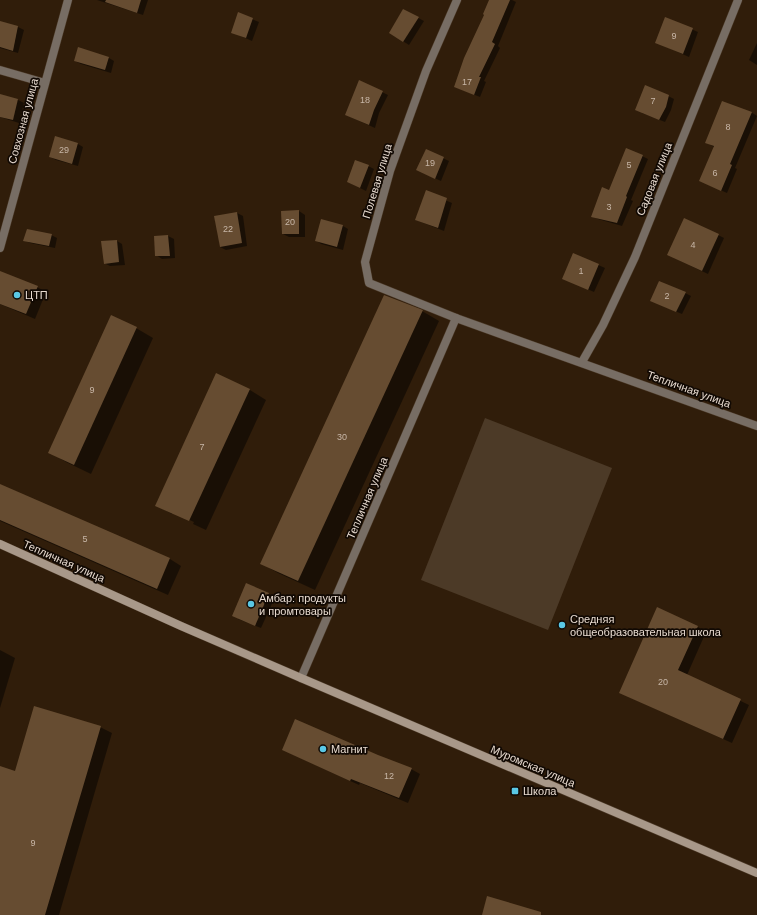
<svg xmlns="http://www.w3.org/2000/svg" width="757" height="915" viewBox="0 0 757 915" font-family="Helvetica,sans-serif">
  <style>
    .green { fill: #4c3a27 }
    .shadow { fill: #0007 }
    .building { fill: #664c31 }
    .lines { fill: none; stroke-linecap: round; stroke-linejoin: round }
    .street-casing { stroke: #4a3826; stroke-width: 9 }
    .secondary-casing { stroke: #4a3826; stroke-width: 9 }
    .street { stroke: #776d64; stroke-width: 8 }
    .secondary { stroke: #a89889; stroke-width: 8 }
    .poi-dot { fill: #5ac8e5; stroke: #110903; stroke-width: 1.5 }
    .labels { text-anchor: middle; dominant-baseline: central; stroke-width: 3.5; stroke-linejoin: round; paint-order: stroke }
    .number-label { font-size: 9px; fill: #c8b7a8 }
    .street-label { font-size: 11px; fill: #e8dbd0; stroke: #110903 }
    .poi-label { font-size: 11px; fill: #e8dbd0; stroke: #110903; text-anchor: start }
  </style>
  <rect width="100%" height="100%" fill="#301d0a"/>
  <polygon class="green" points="485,418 612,468 548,630 421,580"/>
  <g class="shadow">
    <polygon points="97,0 148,0 143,15"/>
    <polygon points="490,0 512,0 516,2 498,46 500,48 484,81 486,82 480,97 455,87 485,15"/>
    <polygon points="403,10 424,21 409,45 390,33"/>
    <polygon points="239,14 259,22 252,41 232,32"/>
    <polygon points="666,18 698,32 689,57 662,45"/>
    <polygon points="0,22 18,27 24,30 18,53 0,48"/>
    <polygon points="757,43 757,65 749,60"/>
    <polygon points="109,58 114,61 111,73 81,64 75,61"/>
    <polygon points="382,92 388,95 379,113 375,128 346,115"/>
    <polygon points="2,96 18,100 24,103 19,123 0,117 0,102"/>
    <polygon points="668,96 674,99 671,110 665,122 642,113"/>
    <polygon points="751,112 757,116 735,168 737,169 727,193 700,181 714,147 706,142"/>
    <polygon points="56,138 78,144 83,147 78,166 56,160 50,157"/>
    <polygon points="426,150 449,161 441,181 423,173"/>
    <polygon points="642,156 648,159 631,200 633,201 622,226 598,219 592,216 609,191"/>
    <polygon points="368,166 374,169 366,191 348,182"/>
    <polygon points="426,192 452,203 444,231 416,220"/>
    <polygon points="299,211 305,215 305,237 289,237 283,234"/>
    <polygon points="237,213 243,216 247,246 226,250 220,247"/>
    <polygon points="343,226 348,229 343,250 321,244 316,240"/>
    <polygon points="51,235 57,238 55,248 30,243 24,240"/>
    <polygon points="718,235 724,238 708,274 674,258"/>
    <polygon points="168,236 174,239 175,258 162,259 156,255 155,237"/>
    <polygon points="117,241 122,244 125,265 110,266 104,263"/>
    <polygon points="574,254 605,268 594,292 569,281"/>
    <polygon points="0,272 37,287 46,292 35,319 0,304"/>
    <polygon points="685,293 691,296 682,314 656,303"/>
    <polygon points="422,311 439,321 315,590 278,573 262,564"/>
    <polygon points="136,328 153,338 91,474 66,462 49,452"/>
    <polygon points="216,375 250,390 266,400 206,530 193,524 194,522 172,512 172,514 156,505"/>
    <polygon points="0,485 170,559 181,566 168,595 0,521"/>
    <polygon points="247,584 275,597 261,628 238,619"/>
    <polygon points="698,627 706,632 687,675 749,705 732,743 629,697"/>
    <polygon points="0,650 15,658 0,708"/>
    <polygon points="100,727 112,733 59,915 0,915 0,767 16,772"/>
    <polygon points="283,750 378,756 411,769 420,774 408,803 360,783 359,785"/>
  </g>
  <g class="building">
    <polygon points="106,0 141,0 137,13 105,2"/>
    <polygon points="489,0 510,0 492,42 495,44 479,77 481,77 474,95 454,87 464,58 484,15 483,14"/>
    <polygon points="403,9 419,17 403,42 389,33"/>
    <polygon points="238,12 253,18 246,38 231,33"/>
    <polygon points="665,17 693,28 683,54 655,43"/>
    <polygon points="0,21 18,26 13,51 0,47"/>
    <polygon points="78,47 109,57 105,70 74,61"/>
    <polygon points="359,80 383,91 374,110 369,125 345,115"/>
    <polygon points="645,85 669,95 666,107 659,120 635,110"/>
    <polygon points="0,94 18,99 13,120 0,117"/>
    <polygon points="722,101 752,112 730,164 732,165 721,191 699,181 714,146 705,143"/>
    <polygon points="55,136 78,143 72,164 49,157"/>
    <polygon points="626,148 643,155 626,196 627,197 617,223 591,217 602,187 609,190"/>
    <polygon points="426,149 444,157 435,179 416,170"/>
    <polygon points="355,160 369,165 360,188 347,182"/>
    <polygon points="426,190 447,198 438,228 415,220"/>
    <polygon points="299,210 299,234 282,234 281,211"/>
    <polygon points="237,212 242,243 220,247 214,216"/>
    <polygon points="684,218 719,234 702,271 667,255"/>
    <polygon points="321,219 343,225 337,247 315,241"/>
    <polygon points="27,229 52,234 49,246 23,241"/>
    <polygon points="168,235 170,256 155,256 154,236"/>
    <polygon points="117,240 119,262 104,264 101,241"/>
    <polygon points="573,253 599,264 588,290 562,279"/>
    <polygon points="0,271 38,286 26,314 0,304"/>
    <polygon points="659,281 686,292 676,312 650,301"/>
    <polygon points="384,295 423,310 298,581 260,564"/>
    <polygon points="111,315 137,327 74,465 48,453"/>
    <polygon points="216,373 250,389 189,521 155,506"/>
    <polygon points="0,484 170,558 157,589 0,520"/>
    <polygon points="246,583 269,593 255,626 232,616"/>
    <polygon points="657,607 698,626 678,670 741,699 723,739 619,693"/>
    <polygon points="34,706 101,726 45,915 0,915 0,766 15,771"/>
    <polygon points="295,719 378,755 412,768 399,798 351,779 350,781 282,750"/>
    <polygon points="487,896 541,912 541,915 482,915"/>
  </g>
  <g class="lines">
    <defs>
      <g id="street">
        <polyline points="457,0 426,71 390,171 365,262 369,283 456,318 757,426"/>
        <polyline points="0,70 45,83"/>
        <polyline points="0,248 68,0"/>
        <polyline points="582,362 603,325 635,257 738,0"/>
        <polyline points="301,678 456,318"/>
      </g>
      <polyline id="secondary" points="0,544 181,626 301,678 757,873"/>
    </defs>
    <use href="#street" class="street-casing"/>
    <use href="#secondary" class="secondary-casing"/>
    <use href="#street" class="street"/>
    <use href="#secondary" class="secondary"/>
  </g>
  <g class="poi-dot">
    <circle cx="17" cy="295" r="4"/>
    <circle cx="251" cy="604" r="4"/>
    <circle cx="562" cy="625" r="4"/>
    <circle cx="323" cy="749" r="4"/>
    <rect x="511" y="787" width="8" height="8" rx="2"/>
  </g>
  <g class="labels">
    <g class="number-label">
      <text x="674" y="36">9</text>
      <text x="467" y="82">17</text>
      <text x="365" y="100">18</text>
      <text x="653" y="101">7</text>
      <text x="728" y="127">8</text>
      <text x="64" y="150">29</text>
      <text x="430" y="163">19</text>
      <text x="629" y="165">5</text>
      <text x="715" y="173">6</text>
      <text x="609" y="207">3</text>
      <text x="290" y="222">20</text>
      <text x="228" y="229">22</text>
      <text x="693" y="245">4</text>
      <text x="581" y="271">1</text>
      <text x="667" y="296">2</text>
      <text x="92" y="390">9</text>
      <text x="342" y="437">30</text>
      <text x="202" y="447">7</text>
      <text x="85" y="539">5</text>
      <text x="663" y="682">20</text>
      <text x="389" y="776">12</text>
      <text x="33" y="843">9</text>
    </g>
    <g class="street-label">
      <text transform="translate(23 121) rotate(-75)">Совхозная улица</text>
      <text transform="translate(654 179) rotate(-68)">Садовая улица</text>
      <text transform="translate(377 181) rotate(-73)">Полевая улица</text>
      <text transform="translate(689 389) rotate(20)">Тепличная улица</text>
      <text transform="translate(367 498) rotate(-67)">Тепличная улица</text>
      <text transform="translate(64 561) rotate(24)">Тепличная улица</text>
      <text transform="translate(533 766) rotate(23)">Муромская улица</text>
    </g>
    <g class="poi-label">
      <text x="25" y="295">ЦТП</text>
      <text x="259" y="598">Амбар: продукты<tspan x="259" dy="13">и промтовары</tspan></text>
      <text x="570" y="619">Средняя<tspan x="570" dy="13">общеобразовательная школа</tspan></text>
      <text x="331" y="749">Магнит</text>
      <text x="523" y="791">Школа</text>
    </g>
  </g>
</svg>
